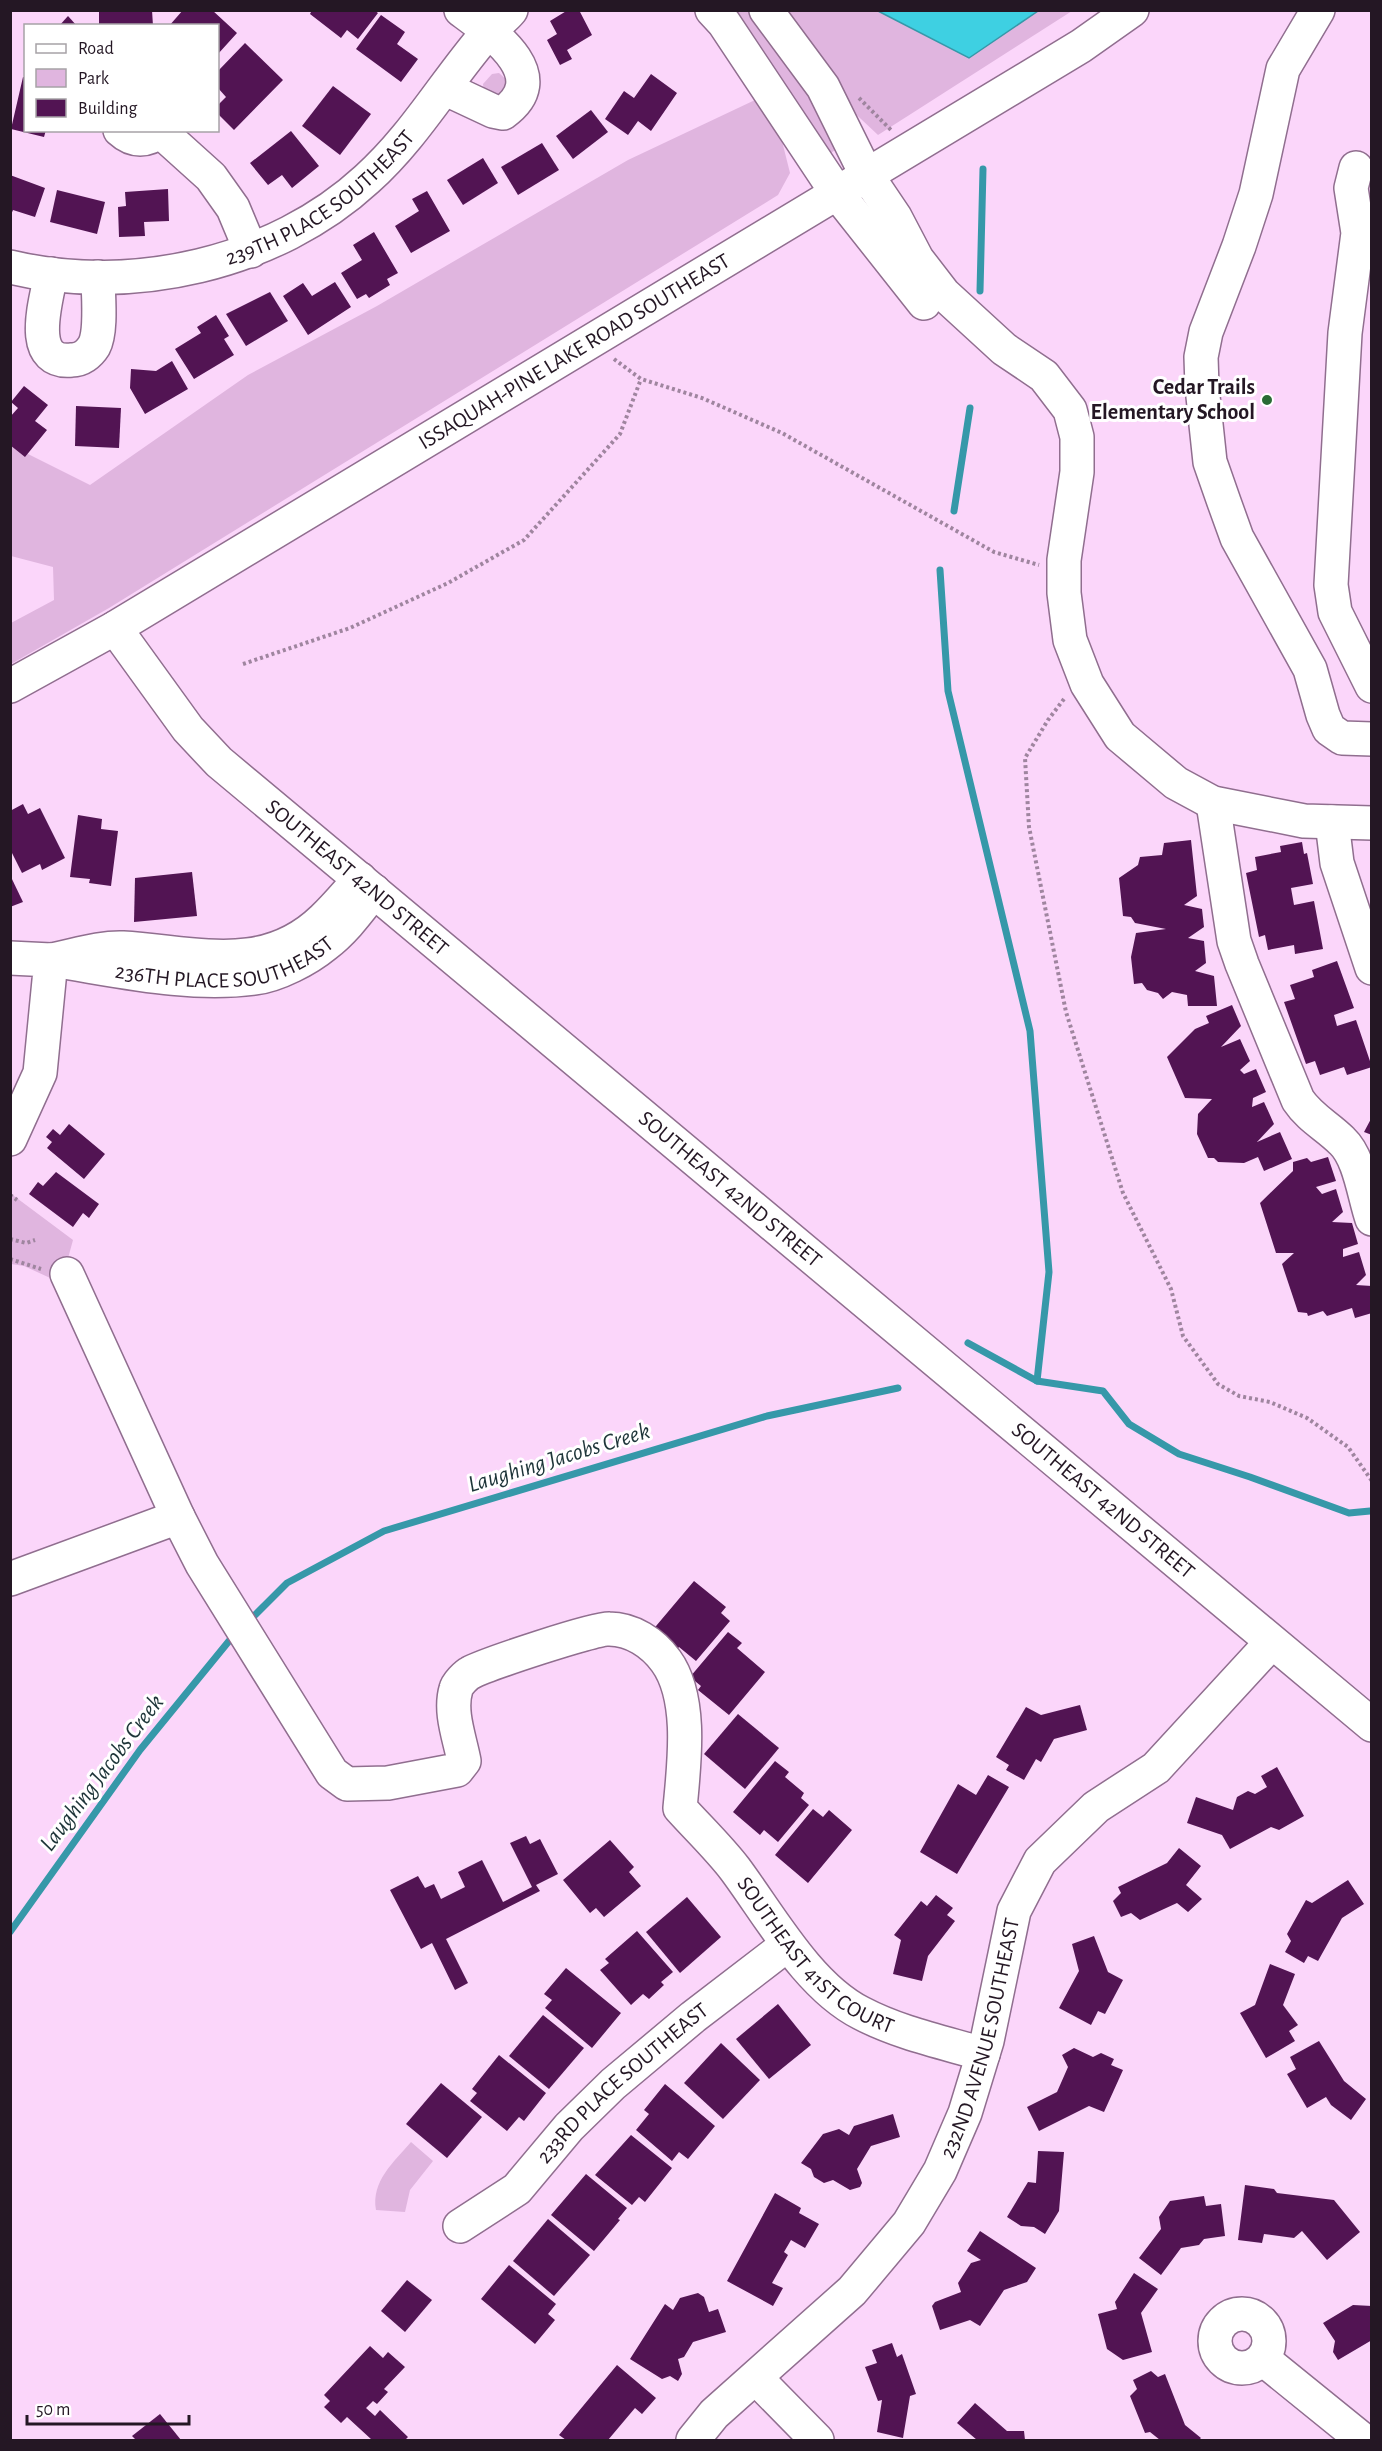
<svg xmlns="http://www.w3.org/2000/svg" width="1382" height="2451" viewBox="0 0 1382 2451" font-family="'Alegreya Sans',sans-serif">
  <style>
    .green { fill: #e0b5df }
    .water { fill: #3ed0e2; stroke: #3698a9; stroke-width: 1.5 }
    .lines { fill: none; stroke-linecap: round; stroke-linejoin: round }
    .stream { stroke: #3698a9; stroke-width: 7 }
    .building { fill: #521453 }
    .minor-casing { stroke: #906e8f; stroke-width: 36 }
    .major-casing { stroke: #906e8f; stroke-width: 36 }
    .path { stroke: #9f859f; stroke-width: 4; stroke-dasharray: 3 3; stroke-linecap: butt }
    .minor { stroke: #fff; stroke-width: 33 }
    .major { stroke: #fff; stroke-width: 33 }
    .poi-dot { fill: #296b35; stroke: #fff; stroke-width: 2 }
    .labels { text-anchor: middle; dominant-baseline: central; stroke-width: 6; stroke-linejoin: round; paint-order: stroke }
    .street-label { font-size: 22px; fill: #241724; stroke: #fff }
    .poi-label { font-size: 22px; font-weight: bold; fill: #241724; stroke: #fff; text-anchor: end }
    .water-label { font-size: 24px; font-style: italic; fill: #1e3539; stroke: #fff }
  </style>
  <rect width="100%" height="100%" fill="#fbd6fa"/>
  <g class="green">
    <polygon points="728,11 757,11 844,143 831,153 820,150"/>
    <polygon points="786,11 1072,11 878,135 845,104"/>
    <polygon points="499,73 509,82 501,99 484,91 483,84 492,74"/>
    <polygon points="770,93 790,173 778,195 109,608 11,664 11,623 54,600 53,567 11,556 10,445 90,485 248,375 377,306 628,160"/>
    <polygon points="10,1193 73,1240 64,1273 59,1282 24,1266 11,1264"/>
    <path d="M 411,2142 L 433,2161 L 410,2190 L 405,2212 L 376,2210 C 371,2181 394,2162 411,2142 Z"/>
  </g>
  <polygon class="water" points="878,11 1038,11 969,58"/>
  <g class="lines">
    <g class="stream">
      <polyline points="980,291 983,169"/>
      <polyline points="954,511 970,408"/>
      <polyline points="940,570 948,691 1030,1031 1049,1272 1037,1381"/>
      <polyline points="968,1343 1037,1381 1103,1391 1129,1424 1179,1454 1250,1477 1349,1513 1370,1511"/>
      <polyline points="255,1615 287,1583 384,1531 767,1416 898,1388"/>
      <polyline points="10,1932 140,1750 229,1641"/>
    </g>
  </g>
  <g class="building">
    <polygon points="99,10 152,10 153,26 99,26"/>
    <polygon points="183,10 212,10 237,33 218,54 218,26 169,26"/>
    <polygon points="312,10 374,10 378,13 358,39 347,30 341,38 310,14"/>
    <polygon points="568,10 579,10 592,35 567,50 572,59 560,65 547,40 557,34 550,21"/>
    <polygon points="381,15 405,32 397,44 418,59 401,82 356,49"/>
    <polygon points="68,16 77,26 59,26"/>
    <polygon points="245,43 283,80 234,130 218,114 218,105 226,97 218,88 218,71"/>
    <polygon points="651,74 677,93 651,131 638,121 628,135 605,119 624,91 634,98"/>
    <polygon points="23,77 26,78 26,130 46,130 44,137 11,129"/>
    <polygon points="333,86 371,114 340,155 302,126"/>
    <polygon points="591,110 608,132 573,159 556,136"/>
    <polygon points="291,131 319,166 292,188 282,175 268,185 250,163"/>
    <polygon points="542,143 559,170 518,195 501,167"/>
    <polygon points="483,158 498,183 463,205 447,180"/>
    <polygon points="10,175 45,188 35,217 13,210 10,217"/>
    <polygon points="168,189 169,221 144,222 145,236 119,237 118,207 126,206 125,192"/>
    <polygon points="57,190 105,202 97,234 50,222"/>
    <polygon points="427,191 450,231 411,253 395,226 419,211 412,199"/>
    <polygon points="374,232 398,273 387,279 390,285 369,298 366,294 357,299 341,273 362,260 353,245"/>
    <polygon points="335,282 351,307 308,335 283,296 303,283 312,296"/>
    <polygon points="270,292 288,321 246,346 226,314"/>
    <polygon points="216,315 229,336 224,339 234,355 194,379 175,349 201,333 197,327"/>
    <polygon points="172,361 188,389 145,414 130,388 131,369 156,371"/>
    <polygon points="24,386 48,405 35,421 47,430 25,457 10,445 10,417 18,408 11,402"/>
    <polygon points="76,406 121,408 119,448 75,446"/>
    <polygon points="23,804 28,814 40,808 65,858 42,870 40,864 22,873 10,849 10,811"/>
    <polygon points="78,815 102,819 101,829 118,831 111,886 89,883 90,879 70,877"/>
    <polygon points="1191,840 1197,896 1184,905 1202,909 1204,927 1188,938 1204,941 1206,963 1195,971 1214,976 1217,1006 1188,1006 1187,995 1172,992 1163,999 1158,993 1147,990 1142,983 1134,984 1131,957 1136,933 1166,929 1135,923 1131,917 1123,916 1119,878 1138,865 1140,857 1162,855 1164,843"/>
    <polygon points="1302,842 1304,854 1307,853 1313,884 1291,888 1294,905 1314,901 1323,949 1295,954 1294,945 1268,950 1265,935 1259,937 1246,873 1257,870 1255,857 1281,852 1280,846"/>
    <polygon points="192,872 197,916 134,922 135,878"/>
    <polygon points="10,875 23,902 10,907"/>
    <polygon points="1337,961 1354,1008 1334,1015 1337,1026 1356,1020 1372,1067 1347,1075 1344,1067 1320,1075 1315,1061 1306,1064 1284,1002 1295,999 1290,985 1314,977 1312,970"/>
    <polygon points="1232,1005 1241,1026 1221,1047 1240,1039 1250,1061 1240,1070 1244,1074 1256,1069 1266,1092 1253,1098 1252,1107 1264,1102 1274,1124 1257,1142 1280,1132 1292,1159 1264,1171 1258,1157 1244,1163 1218,1162 1214,1158 1208,1158 1197,1134 1198,1114 1212,1099 1185,1098 1167,1057 1195,1029 1209,1023 1206,1016"/>
    <polygon points="1372,1117 1372,1135 1364,1132"/>
    <polygon points="69,1124 105,1154 84,1179 47,1148 52,1142 46,1137 53,1129 60,1135"/>
    <polygon points="1328,1157 1336,1181 1316,1187 1322,1194 1336,1189 1343,1212 1332,1222 1352,1223 1358,1244 1343,1249 1343,1257 1359,1252 1366,1275 1356,1285 1372,1286 1372,1313 1355,1318 1352,1308 1327,1316 1323,1311 1308,1316 1307,1313 1298,1312 1282,1264 1294,1253 1276,1253 1260,1203 1293,1171 1293,1162 1307,1158 1311,1162"/>
    <polygon points="56,1172 99,1204 89,1218 83,1213 73,1227 29,1194 38,1182 43,1186"/>
    <polygon points="694,1581 726,1607 721,1613 730,1621 696,1661 679,1647 675,1652 651,1632"/>
    <polygon points="728,1632 742,1643 737,1648 765,1672 729,1715 698,1690 701,1686 690,1677"/>
    <polygon points="1080,1705 1087,1730 1054,1739 1041,1762 1036,1759 1024,1780 1006,1770 1009,1765 996,1757 1026,1707 1041,1715"/>
    <polygon points="738,1714 779,1748 745,1789 704,1754"/>
    <polygon points="775,1761 789,1772 785,1777 804,1793 801,1798 809,1805 778,1842 764,1830 760,1835 733,1812"/>
    <polygon points="1277,1767 1304,1816 1279,1830 1271,1827 1230,1849 1222,1835 1187,1823 1196,1797 1233,1810 1237,1797 1248,1791 1255,1794 1267,1787 1261,1776"/>
    <polygon points="988,1775 1009,1787 957,1874 920,1852 958,1784 976,1795"/>
    <polygon points="813,1809 823,1817 829,1810 852,1830 808,1883 775,1855"/>
    <polygon points="526,1836 530,1844 540,1839 558,1874 536,1885 540,1891 446,1939 468,1983 455,1990 432,1943 421,1949 390,1890 418,1876 425,1888 434,1884 441,1899 465,1887 458,1872 482,1860 503,1902 532,1887 510,1843"/>
    <polygon points="610,1840 634,1867 629,1872 641,1886 604,1917 596,1908 590,1913 563,1880"/>
    <polygon points="1179,1848 1201,1866 1186,1885 1202,1899 1188,1912 1177,1903 1140,1920 1131,1913 1121,1917 1113,1901 1121,1893 1118,1887 1167,1863"/>
    <polygon points="1348,1880 1364,1904 1342,1918 1318,1961 1308,1956 1304,1963 1285,1952 1291,1941 1287,1934 1306,1900 1312,1903"/>
    <polygon points="936,1895 953,1908 947,1915 955,1921 928,1956 922,1981 893,1974 901,1940 894,1935 921,1901 927,1906"/>
    <polygon points="687,1897 721,1937 680,1973 646,1932"/>
    <polygon points="637,1931 673,1972 661,1982 664,1985 649,1999 643,1994 631,2005 600,1970 609,1963 605,1959"/>
    <polygon points="1094,1936 1108,1972 1123,1980 1105,2014 1098,2011 1091,2025 1059,2008 1079,1971 1072,1944"/>
    <polygon points="1270,1964 1295,1974 1283,2005 1298,2025 1289,2031 1295,2041 1266,2058 1240,2013 1255,2005"/>
    <polygon points="566,1968 621,2013 592,2048 545,2008 552,2000 544,1994"/>
    <polygon points="778,2004 811,2045 769,2079 736,2039"/>
    <polygon points="543,2015 584,2048 549,2089 509,2056"/>
    <polygon points="1319,2041 1344,2081 1366,2099 1351,2120 1331,2105 1326,2097 1307,2108 1287,2074 1296,2069 1290,2057"/>
    <polygon points="721,2043 760,2080 723,2119 684,2083"/>
    <polygon points="1074,2048 1093,2057 1101,2053 1114,2059 1111,2065 1123,2070 1104,2112 1089,2106 1039,2131 1027,2107 1057,2092 1068,2067 1062,2055"/>
    <polygon points="499,2055 546,2093 524,2121 519,2117 507,2131 470,2101 477,2093 472,2089"/>
    <polygon points="441,2083 482,2117 447,2158 406,2124"/>
    <polygon points="665,2084 715,2126 688,2159 679,2152 672,2161 636,2130 649,2114 644,2110"/>
    <polygon points="893,2114 900,2137 871,2146 857,2169 862,2183 860,2187 850,2190 833,2180 824,2183 814,2177 811,2169 801,2163 823,2134 839,2129 849,2135 854,2126"/>
    <polygon points="631,2135 672,2168 645,2202 639,2197 632,2205 595,2175"/>
    <polygon points="1038,2151 1064,2152 1059,2211 1045,2234 1034,2227 1021,2226 1007,2217 1028,2182 1036,2183"/>
    <polygon points="586,2174 627,2208 618,2219 620,2220 594,2251 551,2215"/>
    <polygon points="1245,2185 1274,2189 1277,2193 1334,2200 1360,2232 1327,2260 1302,2231 1294,2238 1264,2234 1262,2243 1238,2240"/>
    <polygon points="775,2193 801,2208 799,2213 819,2224 805,2248 791,2240 784,2252 788,2255 772,2283 783,2288 773,2306 727,2281"/>
    <polygon points="1204,2196 1206,2206 1221,2204 1225,2236 1204,2239 1199,2245 1181,2248 1161,2275 1139,2258 1161,2229 1159,2217 1170,2201"/>
    <polygon points="548,2219 590,2255 554,2296 513,2261"/>
    <polygon points="980,2231 1036,2268 1027,2282 1004,2290 980,2326 970,2320 940,2330 932,2306 935,2302 961,2292 958,2283 971,2263 981,2260 967,2251"/>
    <polygon points="509,2265 556,2304 548,2314 555,2320 535,2344 481,2299"/>
    <polygon points="1134,2273 1158,2289 1141,2313 1152,2352 1123,2360 1107,2349 1098,2314 1117,2309 1115,2302"/>
    <polygon points="407,2280 432,2300 405,2332 381,2311"/>
    <polygon points="698,2293 704,2297 709,2312 718,2309 726,2332 693,2342 684,2357 678,2359 682,2374 678,2381 670,2376 662,2379 630,2359 665,2304 673,2310 680,2298"/>
    <polygon points="1353,2305 1372,2306 1372,2340 1338,2360 1333,2352 1335,2341 1323,2323"/>
    <polygon points="892,2343 897,2357 902,2354 916,2394 910,2396 903,2438 877,2432 882,2400 878,2401 865,2367 877,2363 872,2350"/>
    <polygon points="370,2346 383,2358 388,2352 405,2367 384,2389 388,2392 377,2404 373,2401 366,2408 375,2416 380,2410 408,2437 405,2440 372,2440 347,2417 341,2423 324,2407 330,2401 324,2395"/>
    <polygon points="617,2365 656,2398 642,2414 635,2408 608,2440 566,2440 559,2435"/>
    <polygon points="1151,2371 1158,2377 1165,2374 1185,2425 1201,2438 1199,2440 1160,2440 1150,2432 1145,2433 1130,2396 1137,2389 1133,2380"/>
    <polygon points="975,2403 1007,2431 1024,2431 1025,2440 977,2440 957,2423"/>
    <polygon points="160,2414 181,2440 136,2440 132,2436"/>
  </g>
  <g class="lines">
    <defs>
      <g id="minor">
        <polyline points="712,10 724,23 837,193 924,303"/>
        <polyline points="766,10 823,87 866,174 895,217 917,259 944,294 1004,349 1044,376 1070,410 1077,437 1077,472 1064,560 1064,593 1070,640 1087,684 1120,736 1176,783 1213,803 1304,821 1372,823"/>
        <polyline points="1318,10 1283,69 1256,194 1239,246 1206,332 1201,357 1202,387 1210,462 1224,502 1237,538 1310,669 1323,715 1329,729 1342,738 1372,739"/>
        <path d="M 446,89 L 493,111 L 503,113 C 555,76 492,33 461,10"/>
        <path d="M 120,130 C 133,142 147,142 161,130"/>
        <polyline points="160,131 211,177 233,208 251,251"/>
        <polyline points="1356,168 1351,188 1358,233 1345,333 1331,585 1335,612 1372,686"/>
        <path id="s1" d="M 10,267 C 131,296 275,264 367,179 C 415,136 446,80 488,32 C 495,24 504,19 511,10"/>
        <path d="M 51,274 C 47,298 25,365 72,360 C 81,360 89,354 94,346 C 102,331 98,294 98,277"/>
        <path id="s2" d="M 115,628 L 188,729 L 219,762 L 1372,1725"/>
        <path d="M 1213,803 L 1234,941 L 1242,964 L 1298,1100 C 1310,1118 1327,1126 1342,1141 C 1360,1158 1364,1196 1372,1219"/>
        <polyline points="1332,822 1337,863 1372,968"/>
        <path id="s3" d="M 360,879 C 348,892 336,907 323,919 C 264,976 195,952 123,948 C 100,947 73,956 51,960 C 117,970 188,987 255,978 C 278,975 308,959 325,945 C 345,930 359,910 374,891"/>
        <polyline points="10,958 51,960 40,1073 10,1139"/>
        <polyline points="67,1274 178,1517"/>
        <path id="s4" d="M 10,1579 L 178,1517 L 202,1564 L 332,1773 L 347,1784 L 388,1783 L 457,1770 L 464,1761 C 460,1739 449,1712 456,1689 C 457,1684 466,1675 470,1673 C 484,1665 595,1628 609,1629 C 632,1629 653,1643 666,1661 C 693,1698 684,1765 680,1808 C 698,1828 719,1848 735,1869 C 770,1916 808,1986 861,2013 C 899,2033 942,2042 983,2054"/>
        <path id="s5" d="M 460,2226 L 517,2189 L 569,2127 L 613,2084 L 693,2017 L 787,1945"/>
        <circle cx="1242" cy="2341" r="27"/>
        <polyline points="1263,2359 1363,2440"/>
        <polyline points="756,2378 817,2440"/>
        <path id="s6" d="M 693,2440 L 714,2414 L 852,2291 L 909,2223 L 940,2171 L 965,2113 L 987,2041 L 1014,1911 L 1040,1861 L 1096,1807 L 1156,1768 L 1271,1643"/>
      </g>
      <g id="major">
        <path id="s7" d="M 10,686 L 115,628 L 1081,46 L 1132,10"/>
      </g>
    </defs>
    <use href="#minor" class="minor-casing"/>
    <use href="#major" class="major-casing"/>
    <g class="path">
      <polyline points="859,98 892,131"/>
      <polyline points="614,359 641,379 702,398 782,433 994,552 1039,565"/>
      <polyline points="243,664 350,628 448,583 524,540 620,434 641,379"/>
      <polyline points="1064,699 1048,720 1025,758 1029,827 1066,1012 1123,1193 1171,1289 1183,1336 1218,1384 1239,1396 1270,1402 1307,1418 1348,1447 1372,1481"/>
      <polyline points="10,1195 17,1200"/>
      <polyline points="10,1239 26,1243 35,1240"/>
      <polyline points="10,1259 41,1269"/>
    </g>
    <use href="#minor" class="minor"/>
    <use href="#major" class="major"/>
  </g>
  <circle class="poi-dot" cx="1267" cy="400" r="6"/>
  <g class="labels">
    <g class="street-label">
      <text stroke="none"><textPath href="#s1" startOffset="332">239TH PLACE SOUTHEAST</textPath></text>
      <text stroke="none"><textPath href="#s7" startOffset="656">ISSAQUAH-PINE LAKE ROAD SOUTHEAST</textPath></text>
      <text stroke="none"><textPath href="#s2" startOffset="350">SOUTHEAST 42ND STREET</textPath></text>
      <text stroke="none"><textPath href="#s3" startOffset="516">236TH PLACE SOUTHEAST</textPath></text>
      <text stroke="none"><textPath href="#s2" startOffset="836">SOUTHEAST 42ND STREET</textPath></text>
      <text stroke="none"><textPath href="#s2" startOffset="1322">SOUTHEAST 42ND STREET</textPath></text>
      <text stroke="none"><textPath href="#s4" startOffset="1281">SOUTHEAST 41ST COURT</textPath></text>
      <text stroke="none"><textPath href="#s6" startOffset="507">232ND AVENUE SOUTHEAST</textPath></text>
      <text stroke="none"><textPath href="#s5" startOffset="218">233RD PLACE SOUTHEAST</textPath></text>
    </g>
    <g class="poi-label">
      <text x="1255" y="387">Cedar Trails<tspan x="1255" dy="25">Elementary School</tspan></text>
    </g>
    <g class="water-label">
      <text transform="translate(559 1458) rotate(-17)">Laughing Jacobs Creek</text>
      <text transform="translate(102 1773) rotate(-53)">Laughing Jacobs Creek</text>
    </g>
  </g>
  <rect width="1382" height="2451" fill="none" stroke="#241724" stroke-width="24"/>
  <rect x="24" y="24" width="195" height="108" fill="#ffffff" stroke="#a7a2a7" stroke-width="1.5"/>
  <rect x="36" y="44" width="30" height="9" fill="#ffffff" stroke="#a7a2a7" stroke-width="1.5"/>
  <text x="78" y="54" font-size="18" fill="#241724">Road</text>
  <rect x="36" y="69" width="30" height="18" fill="#e0b5df" stroke="#a7a2a7" stroke-width="1.5"/>
  <text x="78" y="84" font-size="18" fill="#241724">Park</text>
  <rect x="36" y="99" width="30" height="18" fill="#521453" stroke="#a7a2a7" stroke-width="1.5"/>
  <text x="78" y="114" font-size="18" fill="#241724">Building</text>
  <path d="M27 2415v9h162v-9" fill="none" stroke="#241724" stroke-width="3"/>
  <text x="36" y="2415" font-size="18" fill="#241724" stroke="#ffffff" stroke-width="4.5" paint-order="stroke">50 m</text>
</svg>
